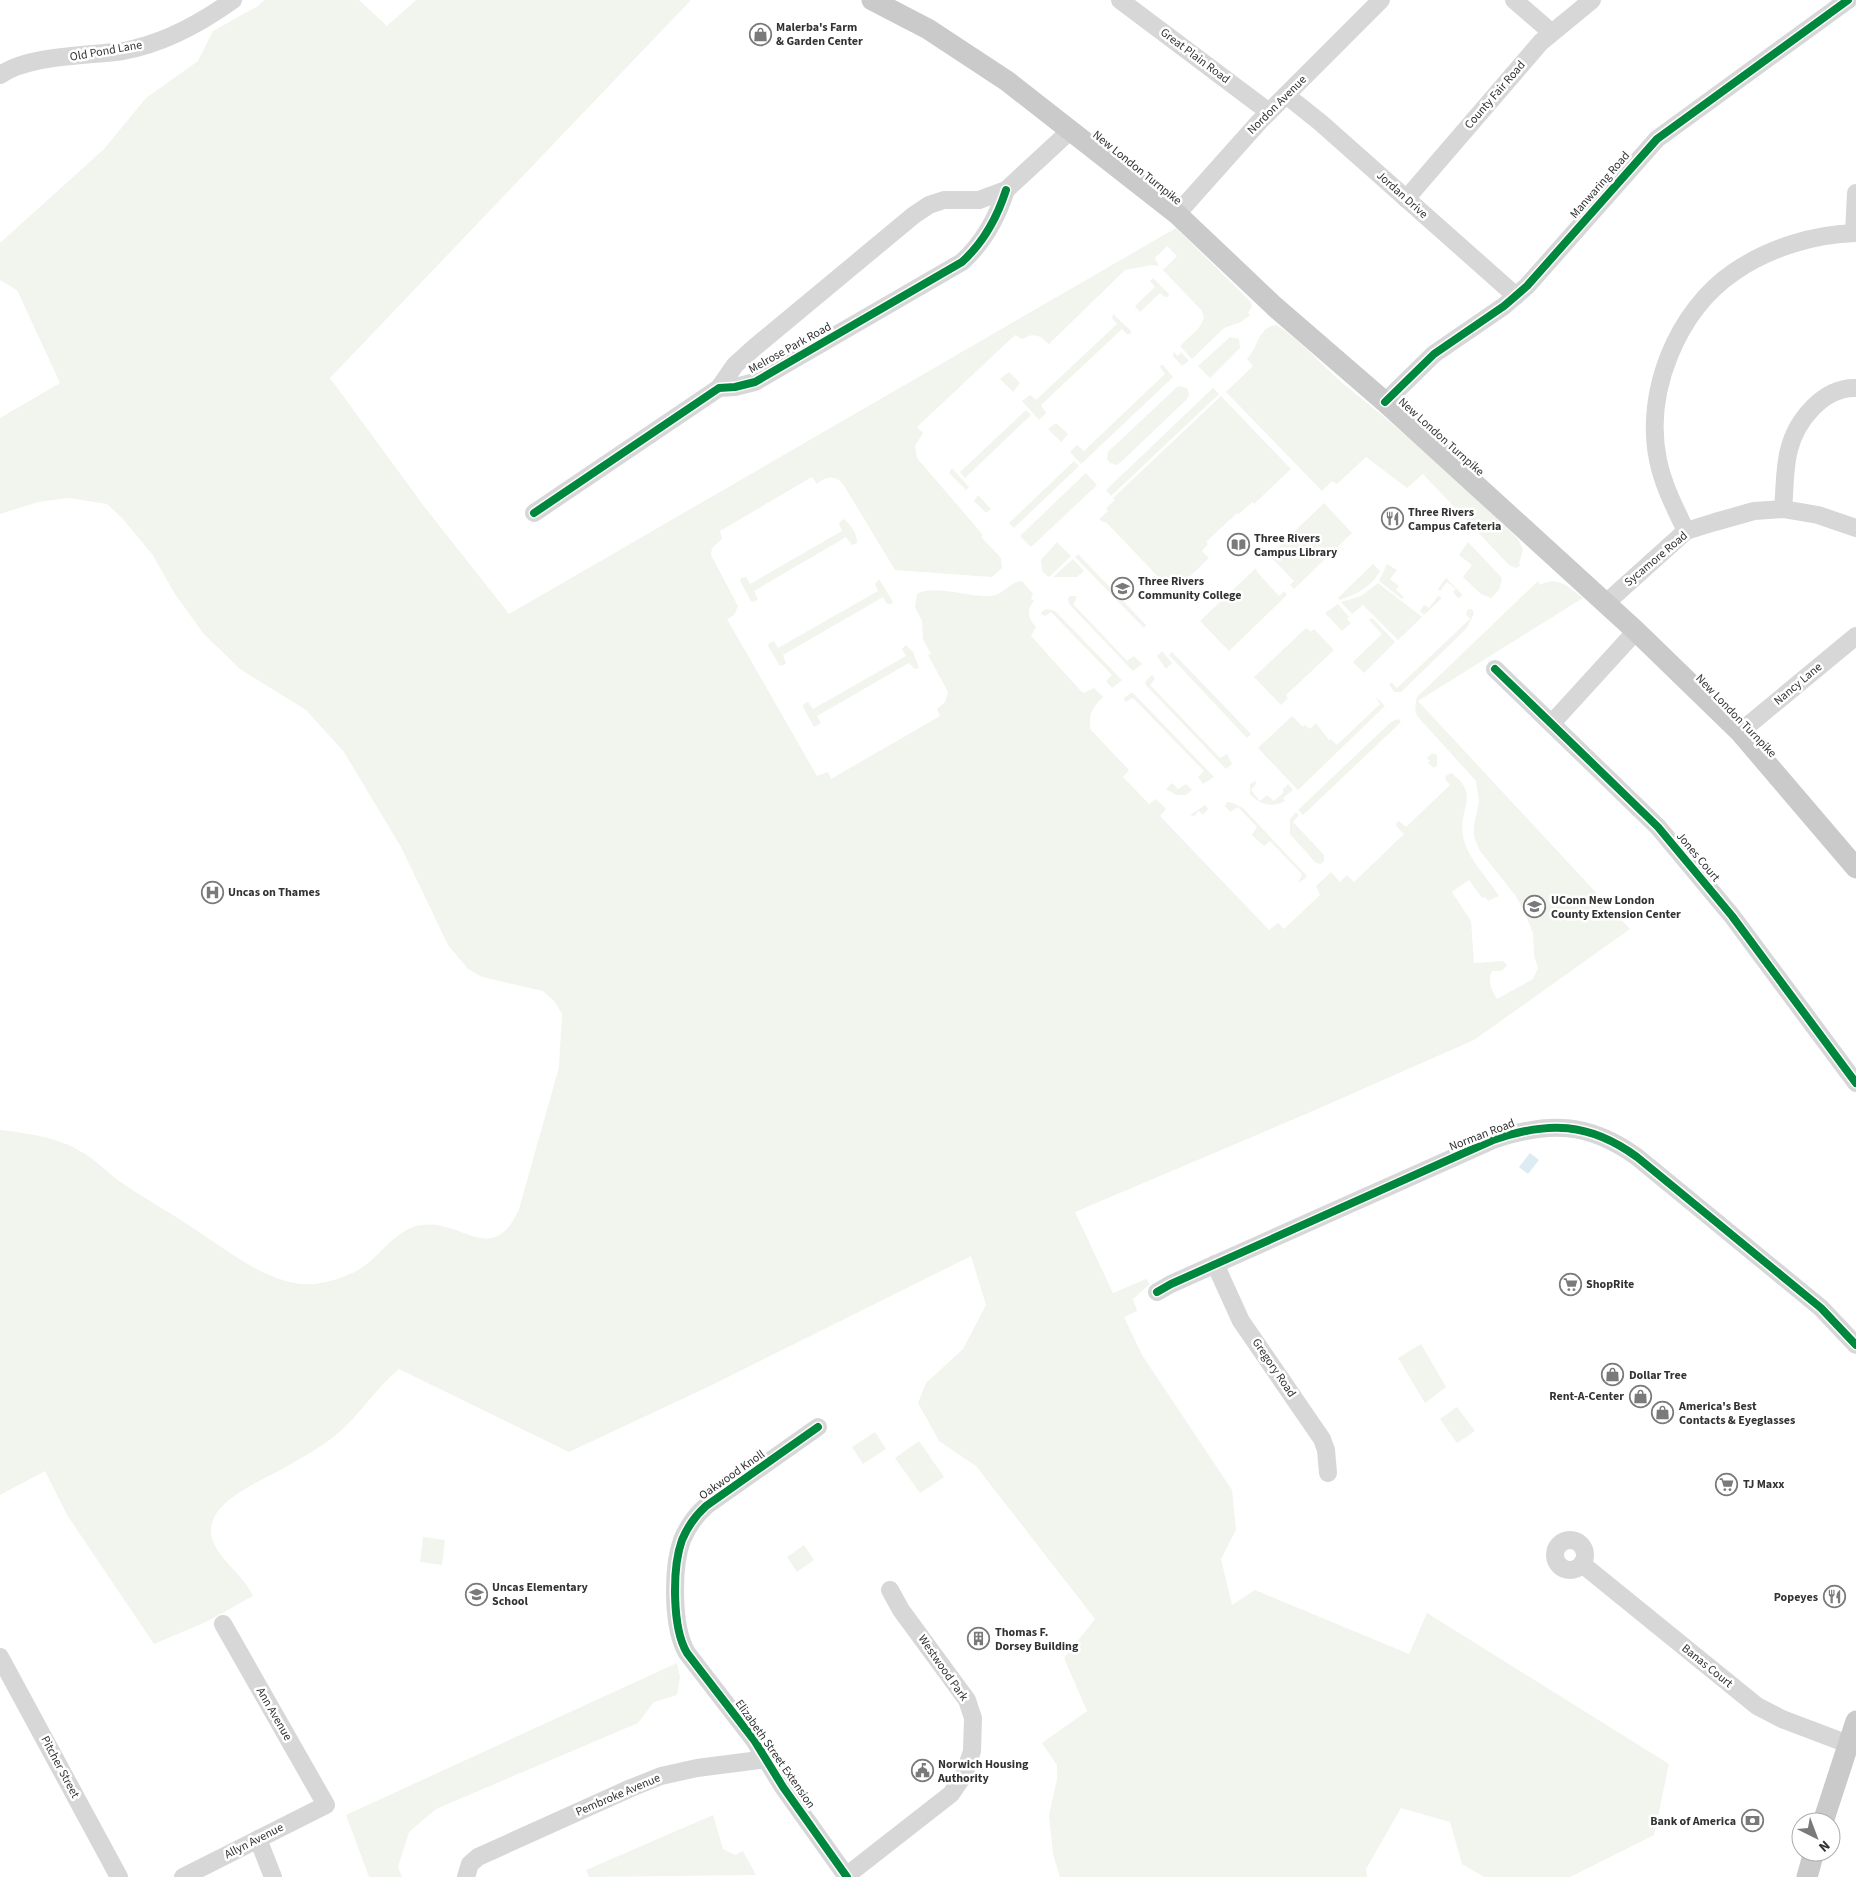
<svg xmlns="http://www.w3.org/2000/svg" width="1856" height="1877" viewBox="0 0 1856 1877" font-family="'Source Sans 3',sans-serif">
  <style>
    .green { fill: #f1f5ed }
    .water { fill: #ddebf3 }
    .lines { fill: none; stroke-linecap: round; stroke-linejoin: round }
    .minor { stroke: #d7d7d7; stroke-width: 18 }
    .major { stroke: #cacaca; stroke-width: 21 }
    .cycleway-casing { stroke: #fff; stroke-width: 11 }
    .cycleway { stroke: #00873e; stroke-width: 8 }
    .labels { text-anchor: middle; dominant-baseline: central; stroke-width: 5; stroke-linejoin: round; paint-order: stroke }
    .poi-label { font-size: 12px; font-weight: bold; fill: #333; stroke: #fff; text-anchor: start }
    .street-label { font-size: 12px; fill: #333; stroke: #fff }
  </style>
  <rect width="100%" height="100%" fill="#fff"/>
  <g class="green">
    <path d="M 264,0 L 359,0 L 387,26 L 416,0 L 691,0 L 330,378 L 423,505 L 509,614 L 1176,228 L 1251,302 L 1252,306 L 1248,313 L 1250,315 L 1241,322 L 1224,328 L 1192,359 L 1180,346 L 1199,328 L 1204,318 L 1202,311 L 1163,270 L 1177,256 L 1167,246 L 1155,258 L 1159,266 L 1152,265 L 1125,270 L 1049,344 C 1040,335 1033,332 1022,339 L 1015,335 L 917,427 L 923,433 L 915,446 L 917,458 L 983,535 L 981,537 L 1001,558 L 1002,568 L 992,577 L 895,570 L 843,484 C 835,475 825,476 817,484 L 812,477 L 720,531 L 722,539 L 712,548 L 711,555 L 738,606 L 734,615 L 727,619 L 817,776 L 828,772 L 831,779 L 940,716 L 937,709 L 945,702 L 948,692 L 928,655 L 931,654 L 923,639 L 922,621 L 915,607 L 917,594 C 933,584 971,598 991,596 C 1004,595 1010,581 1022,581 L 1033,594 L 1031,599 L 1034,601 C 1026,610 1028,619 1036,627 L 1031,636 L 1081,691 L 1084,693 L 1094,688 L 1103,697 C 1093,707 1087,715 1091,730 L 1129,770 L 1123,777 L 1149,804 L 1156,799 L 1166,809 L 1160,816 L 1269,930 L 1278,923 L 1284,929 L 1320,895 L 1316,886 L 1331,872 L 1340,882 L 1347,875 L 1354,882 L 1404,834 L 1396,826 L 1397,822 L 1399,821 L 1406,827 L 1450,785 L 1445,779 L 1446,776 L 1451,773 C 1481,794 1458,809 1463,836 C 1467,858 1487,877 1499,896 L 1488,901 L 1485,897 L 1482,898 L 1469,880 L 1452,892 L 1471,921 L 1474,963 L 1503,961 L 1507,965 L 1502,971 L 1492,971 C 1487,981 1492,991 1497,999 L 1533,979 L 1538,968 L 1534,955 L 1533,933 L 1523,909 L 1515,895 L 1480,851 L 1474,837 L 1474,825 L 1479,801 L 1476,781 L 1418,717 C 1414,710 1415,705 1417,697 L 1538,581 L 1540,585 C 1558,575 1568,587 1583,598 L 1418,701 L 1630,929 L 1474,1040 L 1306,1114 L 1075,1212 L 1113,1293 L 1146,1279 L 1150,1284 L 1133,1299 L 1137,1311 L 1124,1317 L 1142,1355 L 1232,1490 L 1236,1530 L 1221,1559 L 1232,1605 L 1255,1590 L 1409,1654 L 1427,1613 L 1669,1764 L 1654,1835 L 1570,1877 L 1484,1877 L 1462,1864 L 1450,1822 L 1401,1808 L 1366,1869 L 1367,1877 L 1060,1877 L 1053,1854 L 1049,1815 L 1057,1779 L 1057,1765 L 1042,1743 L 1087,1711 L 1064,1658 L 1095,1619 L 976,1466 L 939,1441 L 918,1403 L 926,1383 L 963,1349 L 986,1305 L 971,1256 L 710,1386 L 569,1452 L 399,1369 C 375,1389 359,1416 336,1435 C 320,1448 301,1458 284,1468 C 260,1482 209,1500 211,1533 C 213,1556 244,1574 253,1596 L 206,1622 L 154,1644 L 67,1515 L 45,1471 L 0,1495 L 0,1130 C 26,1133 57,1137 80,1151 C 95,1159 106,1171 119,1181 C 145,1199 173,1214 199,1232 C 231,1253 274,1288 315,1284 C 329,1282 346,1277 358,1270 C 381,1257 395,1228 422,1225 C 462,1219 493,1268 519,1209 L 559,1067 L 562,1014 L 554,1001 L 543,991 L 482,977 L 468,969 L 448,945 L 401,847 L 344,752 L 306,710 L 240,669 L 203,633 L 175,594 L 152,554 L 122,518 L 107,504 L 69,498 L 38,502 L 0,514 L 0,418 L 60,383 L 17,290 L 0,280 L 0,243 L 104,149 L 146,98 L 198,61 L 213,31 L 258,6 Z"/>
    <polygon points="1153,278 1169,294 1168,297 1165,297 1160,293 1140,312 1135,306 1155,287 1150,281"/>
    <polygon points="1113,314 1131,331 1131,334 1127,334 1122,329 1041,405 1046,413 1039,420 1022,401 1030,395 1036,400 1117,324 1112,318"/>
    <path d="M 1276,325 C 1304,342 1325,370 1351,390 C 1410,437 1465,487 1518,539 L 1523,550 L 1519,563 L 1521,565 L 1516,568 L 1509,565 L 1423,474 L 1407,488 L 1366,457 L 1337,484 L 1332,481 L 1322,491 L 1226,392 L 1253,366 L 1247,359 C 1258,348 1258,327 1276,325 Z"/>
    <polygon points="1230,337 1239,339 1240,348 1210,378 1198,366"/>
    <polygon points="1174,352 1178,356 1181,352 1189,361 1182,366 1173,356"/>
    <polygon points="1161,365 1163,365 1173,377 1081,464 1070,452 1077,445 1084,451 1165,374 1160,367"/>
    <polygon points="1009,372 1020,383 1013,392 1000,379"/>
    <polygon points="1178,386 1187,388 1189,395 1187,399 1123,460 1117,465 1110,463 1107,459 1108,452"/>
    <polygon points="1213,388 1219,394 1111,496 1106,490"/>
    <polygon points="1221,396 1291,469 1254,504 1252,502 1239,514 1237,513 1206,542 1208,544 1202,551 1209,558 1184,582 1173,577 1163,582 1106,522 1104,523 1099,519 1108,511 1106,508 1115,500 1113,498"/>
    <polygon points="1026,410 1031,415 965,478 960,472"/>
    <polygon points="1056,423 1068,434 1061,442 1048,429"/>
    <polygon points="1074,461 1079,466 1014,528 1009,523"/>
    <polygon points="952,468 969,487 966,490 949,473"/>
    <polygon points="1086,473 1097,485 1031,547 1020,536"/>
    <polygon points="978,495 991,509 986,513 974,501"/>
    <polygon points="1324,503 1352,533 1294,589 1290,585 1294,581 1272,558 1268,557"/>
    <path d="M 843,519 C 850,522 858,536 857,543 L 852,545 L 846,537 L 754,591 L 758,599 L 754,602 L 751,601 L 740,581 L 741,578 L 746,577 L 750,584 L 842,531 L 839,523 Z"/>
    <polygon points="1057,542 1071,556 1049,577 1042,571 1041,560"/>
    <polygon points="1468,542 1502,578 1499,590 1491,598 1481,594 1463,577 1472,565 1459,555"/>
    <polygon points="1078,554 1146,625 1144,628 1075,557"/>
    <polygon points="1073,559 1084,571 1077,577 1053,577"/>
    <path d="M 1373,564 L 1380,571 C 1370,588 1358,593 1340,600 L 1338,598 Z"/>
    <polygon points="1387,564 1397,570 1390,579 1399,586 1396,590 1404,597 1402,599 1379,581"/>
    <polygon points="1256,568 1257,572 1279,596 1284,591 1287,595 1229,651 1200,621"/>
    <polygon points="1446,578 1462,594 1461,597 1458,598 1453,592 1456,589 1447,582 1440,591 1438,589"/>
    <polygon points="879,579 893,602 891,604 887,604 883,597 783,655 786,664 780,666 768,646 769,643 774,641 778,648 878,591 875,584"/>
    <polygon points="1378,583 1422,617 1398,640 1363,605 1352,614 1341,602 1361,596"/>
    <polygon points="1070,596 1076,596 1076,600 1073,604 1127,661 1134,656 1142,664 1133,671 1069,604 1068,599"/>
    <polygon points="1438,596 1442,598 1424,615 1420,611 1424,605 1429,608"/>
    <polygon points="1338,604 1349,617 1347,619 1351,623 1342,631 1325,613"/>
    <polygon points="1047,609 1055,611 1122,680 1112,688 1106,681 1112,675 1051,612 1045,616 1041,614 1042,611"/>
    <polygon points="1468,609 1472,609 1474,614 1466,629 1401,692 1394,692 1389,684 1392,683 1397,688 1470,619 1466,614"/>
    <polygon points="1372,618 1395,642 1364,673 1353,662 1382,634 1369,620"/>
    <polygon points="1306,628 1311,632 1314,629 1334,650 1286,695 1288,698 1281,705 1254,677"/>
    <polygon points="906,645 913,652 919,668 914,669 909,663 817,716 821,723 814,727 803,707 804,704 808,702 813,709 906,656 902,649"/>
    <polygon points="1162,651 1172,663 1166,669 1157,656"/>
    <polygon points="1172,652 1251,734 1247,738 1169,655"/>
    <polygon points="1152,675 1155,679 1150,685 1220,758 1227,754 1232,764 1226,769 1146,685 1145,682"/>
    <polygon points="1131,693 1133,693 1214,777 1203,784 1198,777 1204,771 1133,698 1125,702 1124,698"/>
    <polygon points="1375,696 1385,706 1298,790 1258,748 1292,716 1303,727 1305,725 1310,729 1316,723 1329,740 1331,739 1337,745 1380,704"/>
    <polygon points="1398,719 1401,722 1303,815 1298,810 1391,722"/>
    <polygon points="1432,753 1437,755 1437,766 1434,768 1428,763 1430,761 1427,758"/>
    <path d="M 1255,781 L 1256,784 L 1251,790 L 1260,801 L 1267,795 L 1274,801 L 1283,793 L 1283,789 L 1288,784 L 1293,790 L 1283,798 L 1285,801 C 1272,808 1260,805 1250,794 L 1250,784 Z"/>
    <polygon points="1172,783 1178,789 1186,784 1192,790 1186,795 1176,795 1166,789"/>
    <polygon points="1227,802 1233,803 1243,808 1306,875 1306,878 1298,883 1302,874 1270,841 1264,846 1252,835 1257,827 1238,807 1230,812 1225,806"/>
    <polygon points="1205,805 1208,809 1203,815 1199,811 1194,816 1190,815"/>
    <polygon points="1296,812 1299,815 1293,822 1324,855 1324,861 1321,864 1316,863 1290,834 1290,819"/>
    <polygon points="1421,1344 1446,1387 1425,1403 1398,1358"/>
    <polygon points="1457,1407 1475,1431 1457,1443 1440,1419"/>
    <polygon points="875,1432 886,1449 863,1464 852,1447"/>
    <polygon points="919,1441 944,1477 920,1493 895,1458"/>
    <polygon points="423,1537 445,1540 442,1565 420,1562"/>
    <polygon points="804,1545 814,1560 797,1572 787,1557"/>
    <polygon points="677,1663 680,1677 677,1695 654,1702 638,1723 436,1809 409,1832 398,1867 402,1877 369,1877 346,1815"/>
    <polygon points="713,1815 723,1849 735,1855 743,1851 756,1875 589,1877 586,1870"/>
  </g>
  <polygon class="water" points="1530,1153 1539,1160 1528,1174 1519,1167"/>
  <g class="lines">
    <g class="minor">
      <polyline points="1120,0 1269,112"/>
      <polyline points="1514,0 1551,32"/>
      <path d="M 0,75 C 29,55 87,56 123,51 C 162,44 201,23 233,0"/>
      <polyline points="1286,95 1321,123 1516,296"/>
      <polyline points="1406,199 1541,42 1592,0"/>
      <polyline points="1177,214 1259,122 1381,0"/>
      <polyline points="1854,233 1856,193"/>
      <polyline points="719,388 735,365 755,347 914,215 929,205 944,200 979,200 1006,190 1071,130"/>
      <polyline points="1385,402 1434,354 1504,306 1527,286 1657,139 1848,0"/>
      <path d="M 1783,509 C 1785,490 1784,468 1789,450 C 1796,421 1823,387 1856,388"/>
      <path d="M 534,513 L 719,388 L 735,387 L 755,382 L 962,262 C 984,242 997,218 1006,190"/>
      <path d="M 1686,531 C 1675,508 1663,485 1658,460 C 1644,392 1677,311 1734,272 C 1769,248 1814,234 1856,233"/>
      <polyline points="1606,603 1686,531 1715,522 1754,511 1783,509 1818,515 1856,528"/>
      <polyline points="1495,669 1658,827 1732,916 1856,1083"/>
      <polyline points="1552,723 1636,631"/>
      <polyline points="1740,732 1856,636"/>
      <polyline points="1215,1264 1241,1321 1322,1439 1326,1450 1328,1473"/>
      <path d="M 1157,1292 L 1171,1284 L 1493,1140 C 1548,1121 1589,1122 1637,1157 L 1821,1308 L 1856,1345"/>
      <path d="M 818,1427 L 706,1506 C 696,1515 687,1528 682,1540 C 672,1568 672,1628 687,1653 L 754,1740 L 783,1787 L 847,1877"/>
      <circle cx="1570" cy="1555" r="15"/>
      <polyline points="1582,1564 1757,1706 1782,1719 1848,1744"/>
      <polyline points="0,1657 119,1877"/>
      <polyline points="258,1839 273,1877"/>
      <polyline points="846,1876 951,1794 964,1775 972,1751 973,1718 967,1700 901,1610 890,1590"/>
      <polyline points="183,1877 326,1805 223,1624"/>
      <polyline points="466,1877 470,1864 478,1857 631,1788 661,1776 697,1768 767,1759"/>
    </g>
    <g class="major">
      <polyline points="872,0 928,29 1007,81 1177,214 1274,306 1385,402 1636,631 1740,732 1856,868"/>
      <polyline points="1823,1822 1856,1721"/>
      <polyline points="1807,1877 1814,1852"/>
    </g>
    <defs>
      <g id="cycleway">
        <polyline points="1385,402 1434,354 1504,306 1527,286 1657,139 1848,0"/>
        <path d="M 534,513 L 719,388 L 735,387 L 755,382 L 962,262 C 984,242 997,218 1006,190"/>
        <polyline points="1495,669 1658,827 1732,916 1856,1083"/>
        <path d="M 1157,1292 L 1171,1284 L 1493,1140 C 1548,1121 1589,1122 1637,1157 L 1821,1308 L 1856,1345"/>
        <path d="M 818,1427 L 706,1506 C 696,1515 687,1528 682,1540 C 672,1568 672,1628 687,1653 L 754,1740 L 783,1787 L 847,1877"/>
      </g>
    </defs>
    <use href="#cycleway" class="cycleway-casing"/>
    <use href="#cycleway" class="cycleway"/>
  </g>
  <defs>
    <symbol id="shop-ring" viewBox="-11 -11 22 22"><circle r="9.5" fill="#fff" stroke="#7a7a7a" stroke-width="1.5"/><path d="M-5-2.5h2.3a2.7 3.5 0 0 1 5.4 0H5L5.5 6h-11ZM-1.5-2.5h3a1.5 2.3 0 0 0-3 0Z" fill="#7a7a7a"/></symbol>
    <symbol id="restaurant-ring" viewBox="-11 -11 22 22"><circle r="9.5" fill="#fff" stroke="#7a7a7a" stroke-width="1.5"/><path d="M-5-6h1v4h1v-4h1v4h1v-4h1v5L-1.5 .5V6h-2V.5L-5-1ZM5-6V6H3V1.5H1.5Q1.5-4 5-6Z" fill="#7a7a7a"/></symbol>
    <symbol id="library-ring" viewBox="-11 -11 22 22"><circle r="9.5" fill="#fff" stroke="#7a7a7a" stroke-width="1.5"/><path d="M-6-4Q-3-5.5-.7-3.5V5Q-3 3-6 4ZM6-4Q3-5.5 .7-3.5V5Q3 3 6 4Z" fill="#7a7a7a"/></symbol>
    <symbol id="university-ring" viewBox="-11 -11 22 22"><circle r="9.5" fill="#fff" stroke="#7a7a7a" stroke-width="1.5"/><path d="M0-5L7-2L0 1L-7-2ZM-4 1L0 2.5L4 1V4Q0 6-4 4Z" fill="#7a7a7a"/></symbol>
    <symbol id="hospital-ring" viewBox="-11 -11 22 22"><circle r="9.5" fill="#fff" stroke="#7a7a7a" stroke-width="1.5"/><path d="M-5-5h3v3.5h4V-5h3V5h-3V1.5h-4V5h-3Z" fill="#7a7a7a"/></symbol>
    <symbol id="supermarket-ring" viewBox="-11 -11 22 22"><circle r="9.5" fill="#fff" stroke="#7a7a7a" stroke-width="1.5"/><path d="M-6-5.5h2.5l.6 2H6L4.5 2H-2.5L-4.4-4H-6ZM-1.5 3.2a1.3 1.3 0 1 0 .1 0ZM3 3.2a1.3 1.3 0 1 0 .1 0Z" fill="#7a7a7a"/></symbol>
    <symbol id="school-ring" viewBox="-11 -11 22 22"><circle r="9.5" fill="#fff" stroke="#7a7a7a" stroke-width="1.5"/><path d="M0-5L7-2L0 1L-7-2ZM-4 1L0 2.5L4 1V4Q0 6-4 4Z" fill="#7a7a7a"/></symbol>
    <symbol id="building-ring" viewBox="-11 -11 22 22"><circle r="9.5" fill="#fff" stroke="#7a7a7a" stroke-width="1.5"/><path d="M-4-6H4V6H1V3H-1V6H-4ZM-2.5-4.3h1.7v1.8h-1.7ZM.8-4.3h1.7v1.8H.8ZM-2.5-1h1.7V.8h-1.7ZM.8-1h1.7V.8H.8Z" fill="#7a7a7a"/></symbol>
    <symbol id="civic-ring" viewBox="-11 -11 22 22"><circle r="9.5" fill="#fff" stroke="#7a7a7a" stroke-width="1.5"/><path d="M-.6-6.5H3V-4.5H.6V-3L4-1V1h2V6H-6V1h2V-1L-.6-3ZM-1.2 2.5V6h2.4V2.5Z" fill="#7a7a7a"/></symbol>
    <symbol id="bank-ring" viewBox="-11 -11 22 22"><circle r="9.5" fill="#fff" stroke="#7a7a7a" stroke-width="1.5"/><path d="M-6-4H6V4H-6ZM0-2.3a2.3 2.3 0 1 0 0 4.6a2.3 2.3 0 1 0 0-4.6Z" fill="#7a7a7a"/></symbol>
  </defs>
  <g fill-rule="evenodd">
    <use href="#shop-ring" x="748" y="22" width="25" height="25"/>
    <use href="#restaurant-ring" x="1380" y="506" width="25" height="25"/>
    <use href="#library-ring" x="1226" y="532" width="25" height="25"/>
    <use href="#university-ring" x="1110" y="576" width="25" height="25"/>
    <use href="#hospital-ring" x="200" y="880" width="25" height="25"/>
    <use href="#university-ring" x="1522" y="894" width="25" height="25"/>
    <use href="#supermarket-ring" x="1558" y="1272" width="25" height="25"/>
    <use href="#shop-ring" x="1600" y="1362" width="25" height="25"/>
    <use href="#shop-ring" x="1628" y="1384" width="25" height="25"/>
    <use href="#shop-ring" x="1650" y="1400" width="25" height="25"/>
    <use href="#supermarket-ring" x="1714" y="1472" width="25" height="25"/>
    <use href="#school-ring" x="464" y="1582" width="25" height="25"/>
    <use href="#restaurant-ring" x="1822" y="1584" width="25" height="25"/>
    <use href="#building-ring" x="966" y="1626" width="25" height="25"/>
    <use href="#civic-ring" x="910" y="1758" width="25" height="25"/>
    <use href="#bank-ring" x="1740" y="1808" width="25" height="25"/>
  </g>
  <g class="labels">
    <g class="poi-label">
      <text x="776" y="27">Malerba's Farm<tspan x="776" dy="14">&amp; Garden Center</tspan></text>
      <text x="1408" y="512">Three Rivers<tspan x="1408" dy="14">Campus Cafeteria</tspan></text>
      <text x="1254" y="538">Three Rivers<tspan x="1254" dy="14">Campus Library</tspan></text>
      <text x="1138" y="581">Three Rivers<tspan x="1138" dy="14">Community College</tspan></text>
      <text x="228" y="892">Uncas on Thames</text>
      <text x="1551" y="900">UConn New London<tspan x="1551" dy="14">County Extension Center</tspan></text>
      <text x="1586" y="1284">ShopRite</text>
      <text x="1629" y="1375">Dollar Tree</text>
      <text x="1624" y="1396" text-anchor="end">Rent-A-Center</text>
      <text x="1679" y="1406">America's Best<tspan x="1679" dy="14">Contacts &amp; Eyeglasses</tspan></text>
      <text x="1743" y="1484">TJ Maxx</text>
      <text x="492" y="1587">Uncas Elementary<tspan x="492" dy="14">School</tspan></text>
      <text x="1818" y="1597" text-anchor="end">Popeyes</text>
      <text x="995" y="1632">Thomas F.<tspan x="995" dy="14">Dorsey Building</tspan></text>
      <text x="938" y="1764">Norwich Housing<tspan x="938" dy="14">Authority</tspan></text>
      <text x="1736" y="1821" text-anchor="end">Bank of America</text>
    </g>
    <g class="street-label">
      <text transform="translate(106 51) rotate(-10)">Old Pond Lane</text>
      <text transform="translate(1195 56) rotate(37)">Great Plain Road</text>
      <text transform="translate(1495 95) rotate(-49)">County Fair Road</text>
      <text transform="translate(1277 105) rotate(-45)">Nordon Avenue</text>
      <text transform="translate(1137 168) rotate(39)">New London Turnpike</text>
      <text transform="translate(1600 185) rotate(-49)">Manwaring Road</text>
      <text transform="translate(1402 195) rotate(42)">Jordan Drive</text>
      <text transform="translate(790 348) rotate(-29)">Melrose Park Road</text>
      <text transform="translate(1441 437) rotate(42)">New London Turnpike</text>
      <text transform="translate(1656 559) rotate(-40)">Sycamore Road</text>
      <text transform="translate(1798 684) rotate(-40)">Nancy Lane</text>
      <text transform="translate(1736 716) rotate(46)">New London Turnpike</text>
      <text transform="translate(1698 857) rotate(50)">Jones Court</text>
      <text transform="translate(1482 1135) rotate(-21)">Norman Road</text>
      <text transform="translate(1274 1368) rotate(56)">Gregory Road</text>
      <text transform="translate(732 1475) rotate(-35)">Oakwood Knoll</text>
      <text transform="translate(1707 1666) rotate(39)">Banas Court</text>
      <text transform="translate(943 1668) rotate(55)">Westwood Park</text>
      <text transform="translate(274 1714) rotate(60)">Ann Avenue</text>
      <text transform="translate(775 1754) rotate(55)">Elizabeth Street Extension</text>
      <text transform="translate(60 1767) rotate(62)">Pitcher Street</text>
      <text transform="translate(618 1795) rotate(-23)">Pembroke Avenue</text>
      <text transform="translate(254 1841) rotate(-27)">Allyn Avenue</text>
    </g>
  </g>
  <g transform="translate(1816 1837) rotate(138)"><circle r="24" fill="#ffffff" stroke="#adadad"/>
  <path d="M0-4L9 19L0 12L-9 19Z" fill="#7a7a7a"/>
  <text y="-8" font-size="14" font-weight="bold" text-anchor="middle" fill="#333333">N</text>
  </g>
</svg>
